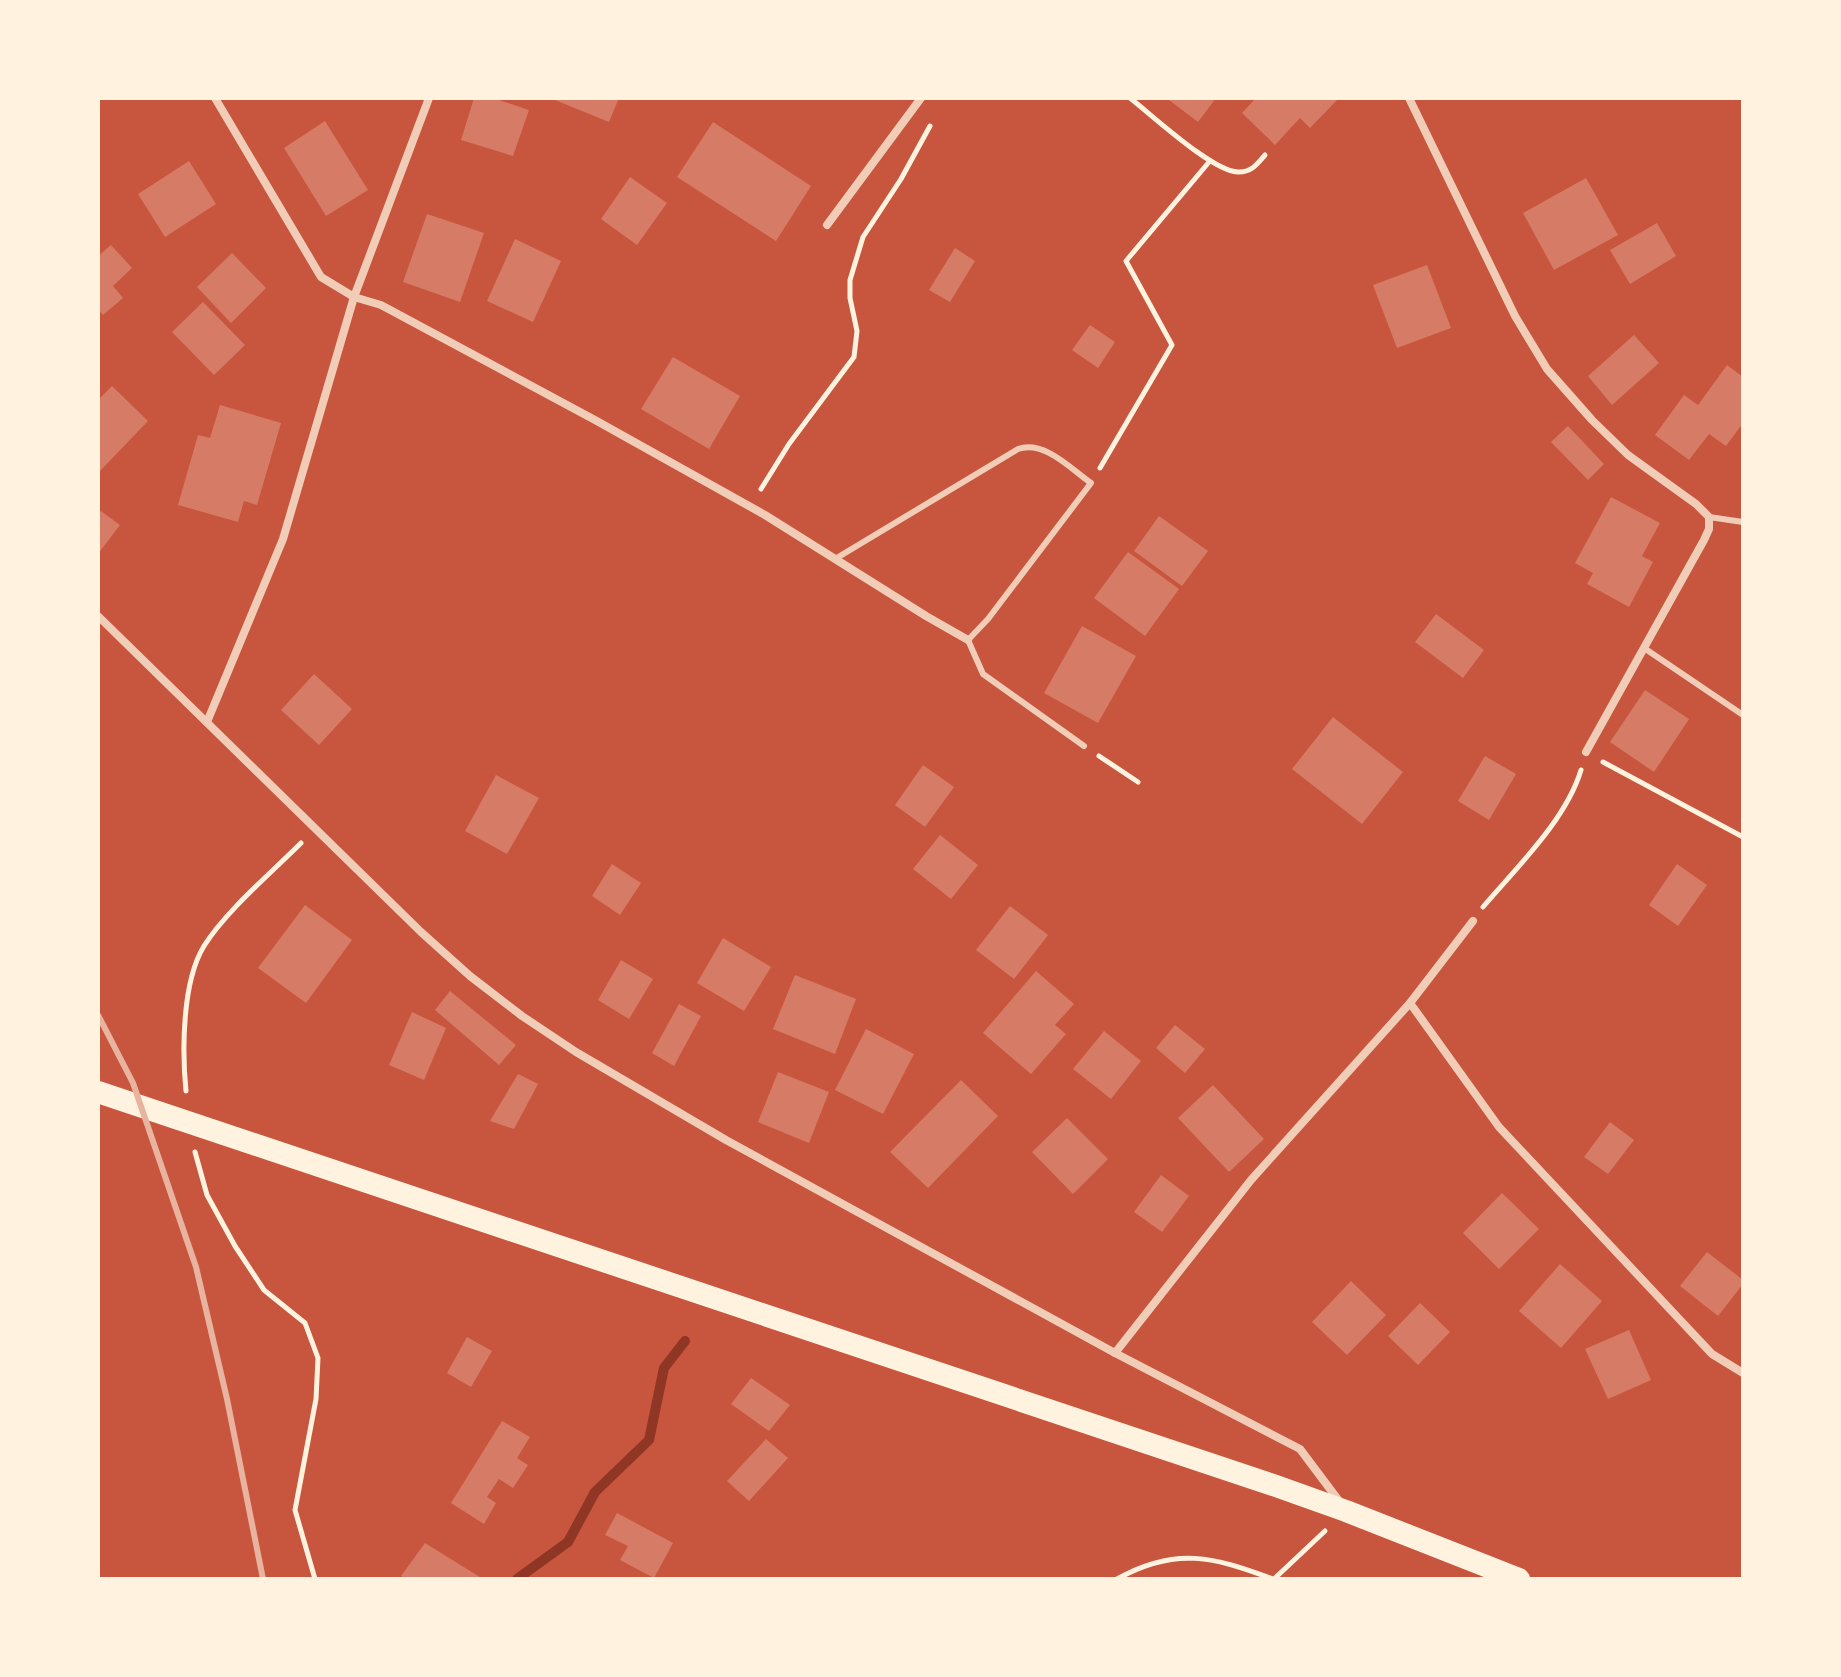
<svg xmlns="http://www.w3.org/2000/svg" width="1841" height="1677" viewBox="0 0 1841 1677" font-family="'Alegreya Sans',sans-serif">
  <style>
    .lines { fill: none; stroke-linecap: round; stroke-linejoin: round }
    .stream { stroke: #8f3625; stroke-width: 10 }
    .building { fill: #d67c66 }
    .path { stroke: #fff3e0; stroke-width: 5 }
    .service { stroke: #f1ccb7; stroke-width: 6 }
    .minor { stroke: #f1ccb7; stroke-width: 8 }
    .trunk { stroke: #fff3e0; stroke-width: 22 }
    .rail { stroke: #e9b49f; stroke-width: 6 }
  </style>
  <rect width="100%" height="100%" fill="#c8553d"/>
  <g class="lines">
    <polyline class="stream" points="517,1579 568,1542 595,1492 649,1440 664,1368 685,1341"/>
  </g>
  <g class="building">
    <polygon points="474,98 493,98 529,110 513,156 461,140"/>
    <polygon points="550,98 619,98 609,122"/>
    <polygon points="1171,98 1216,98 1198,122 1169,100"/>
    <polygon points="1256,98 1336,98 1338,99 1310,128 1300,118 1275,145 1242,113"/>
    <polygon points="325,121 368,190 326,216 284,148"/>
    <polygon points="713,122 811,186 776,241 677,177"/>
    <polygon points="189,161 216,204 165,237 138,194"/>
    <polygon points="630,177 667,203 637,245 601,219"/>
    <polygon points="1586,178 1618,235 1554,270 1523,213"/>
    <polygon points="427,214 484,233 460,302 403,282"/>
    <polygon points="1657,223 1676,256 1630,284 1610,250"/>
    <polygon points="515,239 561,261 533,322 487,301"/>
    <polygon points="111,245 132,268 113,286 123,298 103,315 98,309 98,256"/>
    <polygon points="955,248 975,261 950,302 929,290"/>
    <polygon points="232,253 266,288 231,323 197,287"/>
    <polygon points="1427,265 1451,328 1397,348 1373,285"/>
    <polygon points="203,302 245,345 214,375 172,332"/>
    <polygon points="1090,325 1115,342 1098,368 1072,350"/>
    <polygon points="1634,335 1659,363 1612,405 1588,376"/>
    <polygon points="673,357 740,396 709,449 641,409"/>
    <polygon points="1727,365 1743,377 1743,423 1726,446 1709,434 1689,460 1655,435 1684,395 1698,405"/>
    <polygon points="112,386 148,421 100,471 98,400"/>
    <polygon points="220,405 281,423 257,505 244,501 238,522 178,505 198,435 210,438"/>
    <polygon points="1568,426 1604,464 1588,480 1551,442"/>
    <polygon points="1611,497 1660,523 1642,556 1653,562 1629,607 1587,584 1593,573 1575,563"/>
    <polygon points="101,511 120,525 98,554 98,515"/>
    <polygon points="1159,516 1208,551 1182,586 1134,551"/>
    <polygon points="1128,552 1179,589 1145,636 1094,598"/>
    <polygon points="1436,614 1484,650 1463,678 1415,642"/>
    <polygon points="1082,626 1136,656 1098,723 1044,693"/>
    <polygon points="314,674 352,709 319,745 281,710"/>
    <polygon points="1645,690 1689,719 1654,772 1610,742"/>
    <polygon points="1333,717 1403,772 1362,824 1292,769"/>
    <polygon points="1485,756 1516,774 1489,820 1458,801"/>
    <polygon points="923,765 954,787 925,827 895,805"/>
    <polygon points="496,775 539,798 507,854 465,831"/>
    <polygon points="940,835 978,865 951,899 913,869"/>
    <polygon points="612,864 641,883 620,915 592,896"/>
    <polygon points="1677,864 1707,885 1678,926 1649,905"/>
    <polygon points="305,905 352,940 306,1003 258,968"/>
    <polygon points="1010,906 1048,935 1014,979 976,950"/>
    <polygon points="723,938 771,967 744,1011 697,983"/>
    <polygon points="621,960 653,979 629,1019 598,1000"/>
    <polygon points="1036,971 1074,1004 1055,1025 1066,1034 1031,1074 983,1033"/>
    <polygon points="795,975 856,999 835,1054 773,1029"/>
    <polygon points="450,991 516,1045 499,1065 435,1010"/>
    <polygon points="679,1004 701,1016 674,1066 652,1053"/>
    <polygon points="412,1012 446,1028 424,1080 389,1065"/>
    <polygon points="1175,1025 1205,1049 1185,1073 1156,1048"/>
    <polygon points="866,1029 914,1054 883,1114 835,1090"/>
    <polygon points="1104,1031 1141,1061 1111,1099 1073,1069"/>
    <polygon points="778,1072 829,1092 809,1143 758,1122"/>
    <polygon points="518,1074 538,1084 514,1129 490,1121"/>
    <polygon points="961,1080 998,1116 928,1188 890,1152"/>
    <polygon points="1213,1085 1264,1139 1229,1172 1178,1118"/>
    <polygon points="1067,1118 1108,1159 1073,1194 1032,1152"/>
    <polygon points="1610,1122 1634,1140 1608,1174 1584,1157"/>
    <polygon points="1161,1175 1189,1196 1162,1232 1134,1212"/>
    <polygon points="1502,1193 1539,1229 1499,1269 1463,1233"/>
    <polygon points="1707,1252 1743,1280 1743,1284 1718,1316 1680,1286"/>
    <polygon points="1560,1264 1602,1301 1561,1348 1519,1311"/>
    <polygon points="1351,1281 1386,1315 1347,1355 1312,1322"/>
    <polygon points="1420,1303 1450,1332 1418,1365 1388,1336"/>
    <polygon points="1629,1330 1651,1380 1608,1399 1585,1349"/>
    <polygon points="467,1337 492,1351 471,1387 447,1373"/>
    <polygon points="751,1378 790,1405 769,1431 731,1404"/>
    <polygon points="502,1421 530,1437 517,1458 528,1465 513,1488 499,1479 487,1497 496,1503 484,1524 451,1503"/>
    <polygon points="766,1439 788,1458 749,1501 727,1481"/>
    <polygon points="617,1513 673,1543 654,1578 620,1560 628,1546 605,1535"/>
    <polygon points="425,1543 483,1579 406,1579 401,1576"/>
  </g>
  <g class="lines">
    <g class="path">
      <path d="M 1130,98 C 1152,115 1214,173 1239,172 C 1252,172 1257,164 1265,155"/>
      <polyline points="1100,468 1172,345 1126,261 1209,162"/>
      <polyline points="761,489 789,444 854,357 857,331 850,298 850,280 863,237 901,179 930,126"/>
      <polyline points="1099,756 1138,782"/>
      <polyline points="1603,762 1743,837"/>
      <path d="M 1483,907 C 1517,867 1566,820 1581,770"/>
      <path d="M 186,1091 C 182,1051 182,982 204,946 C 226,911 271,873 301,843"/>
      <polyline points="195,1152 207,1195 235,1246 264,1290 305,1323 318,1358 316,1399 295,1510 315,1579"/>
      <path d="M 1117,1579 C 1176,1546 1214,1557 1273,1579"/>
      <polyline points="1274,1579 1325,1531"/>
    </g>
    <g class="service">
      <polyline points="1709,517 1743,522"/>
      <path d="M 835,559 L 1018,449 C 1044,440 1070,468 1091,483 L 988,619 L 968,640 L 983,674 L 1084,746"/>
      <polyline points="1644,648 1743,715"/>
    </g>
    <g class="minor">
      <polyline points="215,98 321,277 354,297 381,305 595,420 765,515 926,616 968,640"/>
      <polyline points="1409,98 1515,316 1547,369 1592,420 1628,455 1696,504 1709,517 1709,529 1704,540 1586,752"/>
      <polyline points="827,225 921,98"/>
      <polyline points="98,616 421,932 470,976 522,1016 576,1052 726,1140 1115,1353 1300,1449 1339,1501"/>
      <polyline points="207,722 283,539 354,297 429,98"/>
      <polyline points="1410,1003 1499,1127 1712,1354 1743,1373"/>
      <polyline points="1115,1353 1251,1180 1410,1003 1473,921"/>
    </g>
    <polyline class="trunk" points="98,1092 1273,1485 1346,1511 1519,1579"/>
    <polyline class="rail" points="98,1015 133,1083 196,1267 227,1399 263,1579"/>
  </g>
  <rect width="1841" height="1677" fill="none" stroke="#fff3e0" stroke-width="200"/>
</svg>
